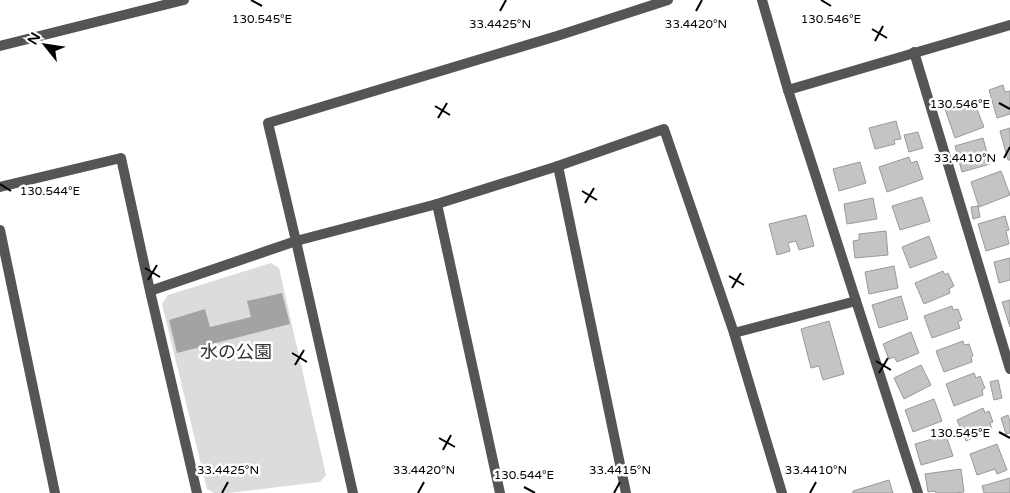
<svg xmlns="http://www.w3.org/2000/svg" width="1010" height="493" viewBox="0 0 1010 493" font-family="'Varela Round','Noto Sans JP',sans-serif">
  <style>
    .green { fill: #dcdcdc }
    .water { fill: #a3a3a3 }
    .building { fill: #c4c4c4; stroke: #999 }
    .lines { fill: none; stroke-linecap: round; stroke-linejoin: round }
    .service { stroke: #555; stroke-width: 10 }
    .minor { stroke: #555; stroke-width: 10 }
    .ticks { fill: none; stroke: #000; stroke-width: 2 }
    .labels { text-anchor: middle; dominant-baseline: central; stroke-width: 5; stroke-linejoin: round; paint-order: stroke }
    .park-label { font-size: 18px; fill: #333; stroke: #fff }
    .ticks-label { font-size: 12px; text-anchor: middle; fill: #000; stroke: #fff; stroke-width: 5; stroke-linejoin: round; paint-order: stroke }
  </style>
  <rect width="100%" height="100%" fill="#fff"/>
  <polygon class="green" points="271,263 279,268 326,475 320,482 228,493 214,493 207,489 162,304 168,295"/>
  <polygon class="water" points="282,293 290,324 177,353 169,320 205,309 210,327 251,317 247,301"/>
  <g class="building">
    <polygon points="1003,85 1005,92 1010,91 1010,114 997,118 989,90"/>
    <polygon points="973,99 984,127 955,138 945,109"/>
    <polygon points="896,121 901,139 894,140 895,144 875,149 869,128"/>
    <polygon points="1010,128 1010,160 1008,160 1000,131"/>
    <polygon points="918,132 923,148 909,152 904,135"/>
    <polygon points="983,138 990,164 962,172 955,146"/>
    <polygon points="909,157 911,163 917,161 923,179 887,192 879,167"/>
    <polygon points="860,162 866,183 839,191 833,169"/>
    <polygon points="1001,171 1010,195 979,207 971,182"/>
    <polygon points="922,197 930,221 900,230 892,206"/>
    <polygon points="873,198 877,219 847,224 844,204"/>
    <polygon points="978,206 980,217 973,219 971,207"/>
    <polygon points="806,215 814,246 799,250 796,241 788,243 790,251 777,255 769,224"/>
    <polygon points="1005,216 1009,230 1006,231 1009,244 986,251 978,224"/>
    <polygon points="886,231 888,255 855,258 853,241 859,240 859,234"/>
    <polygon points="929,236 937,258 910,268 902,247"/>
    <polygon points="1010,258 1010,280 999,283 994,262"/>
    <polygon points="894,266 898,288 869,294 865,272"/>
    <polygon points="943,271 945,275 948,273 954,286 949,289 950,293 924,304 915,283"/>
    <polygon points="901,296 908,319 879,328 872,305"/>
    <polygon points="1010,300 1010,327 1002,302"/>
    <polygon points="952,306 953,310 958,309 962,320 958,322 960,328 932,338 924,316"/>
    <polygon points="829,321 844,374 823,380 819,366 811,368 801,329"/>
    <polygon points="911,332 919,353 897,362 894,357 889,359 883,344"/>
    <polygon points="963,341 964,345 969,344 973,356 971,357 972,362 944,372 936,351"/>
    <polygon points="921,365 931,385 904,399 894,378"/>
    <polygon points="974,373 976,378 980,376 985,388 982,390 983,395 954,406 946,384"/>
    <polygon points="998,380 1002,398 994,400 990,382"/>
    <polygon points="934,399 942,421 913,432 905,410"/>
    <polygon points="983,408 985,413 989,411 993,422 990,423 992,429 966,441 957,420"/>
    <polygon points="1008,415 1010,422 1010,433 1006,434 1001,418"/>
    <polygon points="946,435 953,456 921,465 915,444"/>
    <polygon points="997,444 1007,470 997,474 995,469 977,475 970,454"/>
    <polygon points="961,469 964,492 954,493 936,493 935,491 928,492 925,474"/>
    <polygon points="1010,478 1010,493 984,493 982,486"/>
    <polygon points="889,480 893,493 853,493 853,491"/>
  </g>
  <g class="lines">
    <polyline class="service" points="762,0 788,90"/>
    <g class="minor">
      <polyline points="0,46 184,0"/>
      <polyline points="914,52 1010,369"/>
      <polyline points="558,166 626,493"/>
      <polyline points="0,187 121,158 150,291 197,493"/>
      <polyline points="437,204 500,493"/>
      <polyline points="0,230 55,493"/>
      <polyline points="150,291 296,241 437,204 558,166 664,129 734,333 782,493"/>
      <polyline points="734,333 856,301"/>
      <polyline points="353,493 296,241 268,123 557,36 668,0"/>
      <polyline points="918,493 788,90 1010,25"/>
    </g>
  </g>
  <path class="ticks" d="M 251,0 L 262,6M 821,0 L 831,6M 500,11 L 506,0M 696,11 L 702,0M 872,29 L 887,38M 875,41 L 883,26M 999,103 L 1010,109M 435,106 L 450,115M 438,118 L 447,103M 1004,158 L 1010,147M 0,184 L 11,191M 582,191 L 597,200M 585,203 L 594,188M 145,268 L 160,277M 729,276 L 744,285M 148,280 L 157,265M 732,288 L 741,273M 292,353 L 307,362M 876,361 L 891,370M 295,365 L 304,350M 879,373 L 888,358M 999,432 L 1010,438M 439,438 L 455,447M 443,450 L 451,435M 524,487 L 535,493M 222,493 L 228,482M 418,493 L 424,482M 614,493 L 620,482M 810,493 L 816,482"/>
  <g class="labels">
    <g class="park-label">
      <text x="236" y="352">水の公園</text>
    </g>
  </g>
  <g class="ticks-label">
    <text x="262" y="23">130.545°E</text>
    <text x="831" y="23">130.546°E</text>
    <text x="500" y="28">33.4425°N</text>
    <text x="696" y="28">33.4420°N</text>
    <text x="960" y="108">130.546°E</text>
    <text x="965" y="162">33.4410°N</text>
    <text x="50" y="195">130.544°E</text>
    <text x="960" y="437">130.545°E</text>
    <text x="228" y="474">33.4425°N</text>
    <text x="424" y="474">33.4420°N</text>
    <text x="620" y="474">33.4415°N</text>
    <text x="816" y="474">33.4410°N</text>
    <text x="524" y="479">130.544°E</text>
  </g>
  <g transform="translate(45 45) rotate(300)" stroke="#ffffff" stroke-width="4" paint-order="stroke">
  <path d="M0-4L9 19L0 12L-9 19Z" fill="#000000"/>
  <text y="-8" font-size="14" font-weight="bold" text-anchor="middle" fill="#000000">N</text>
  </g>
</svg>
